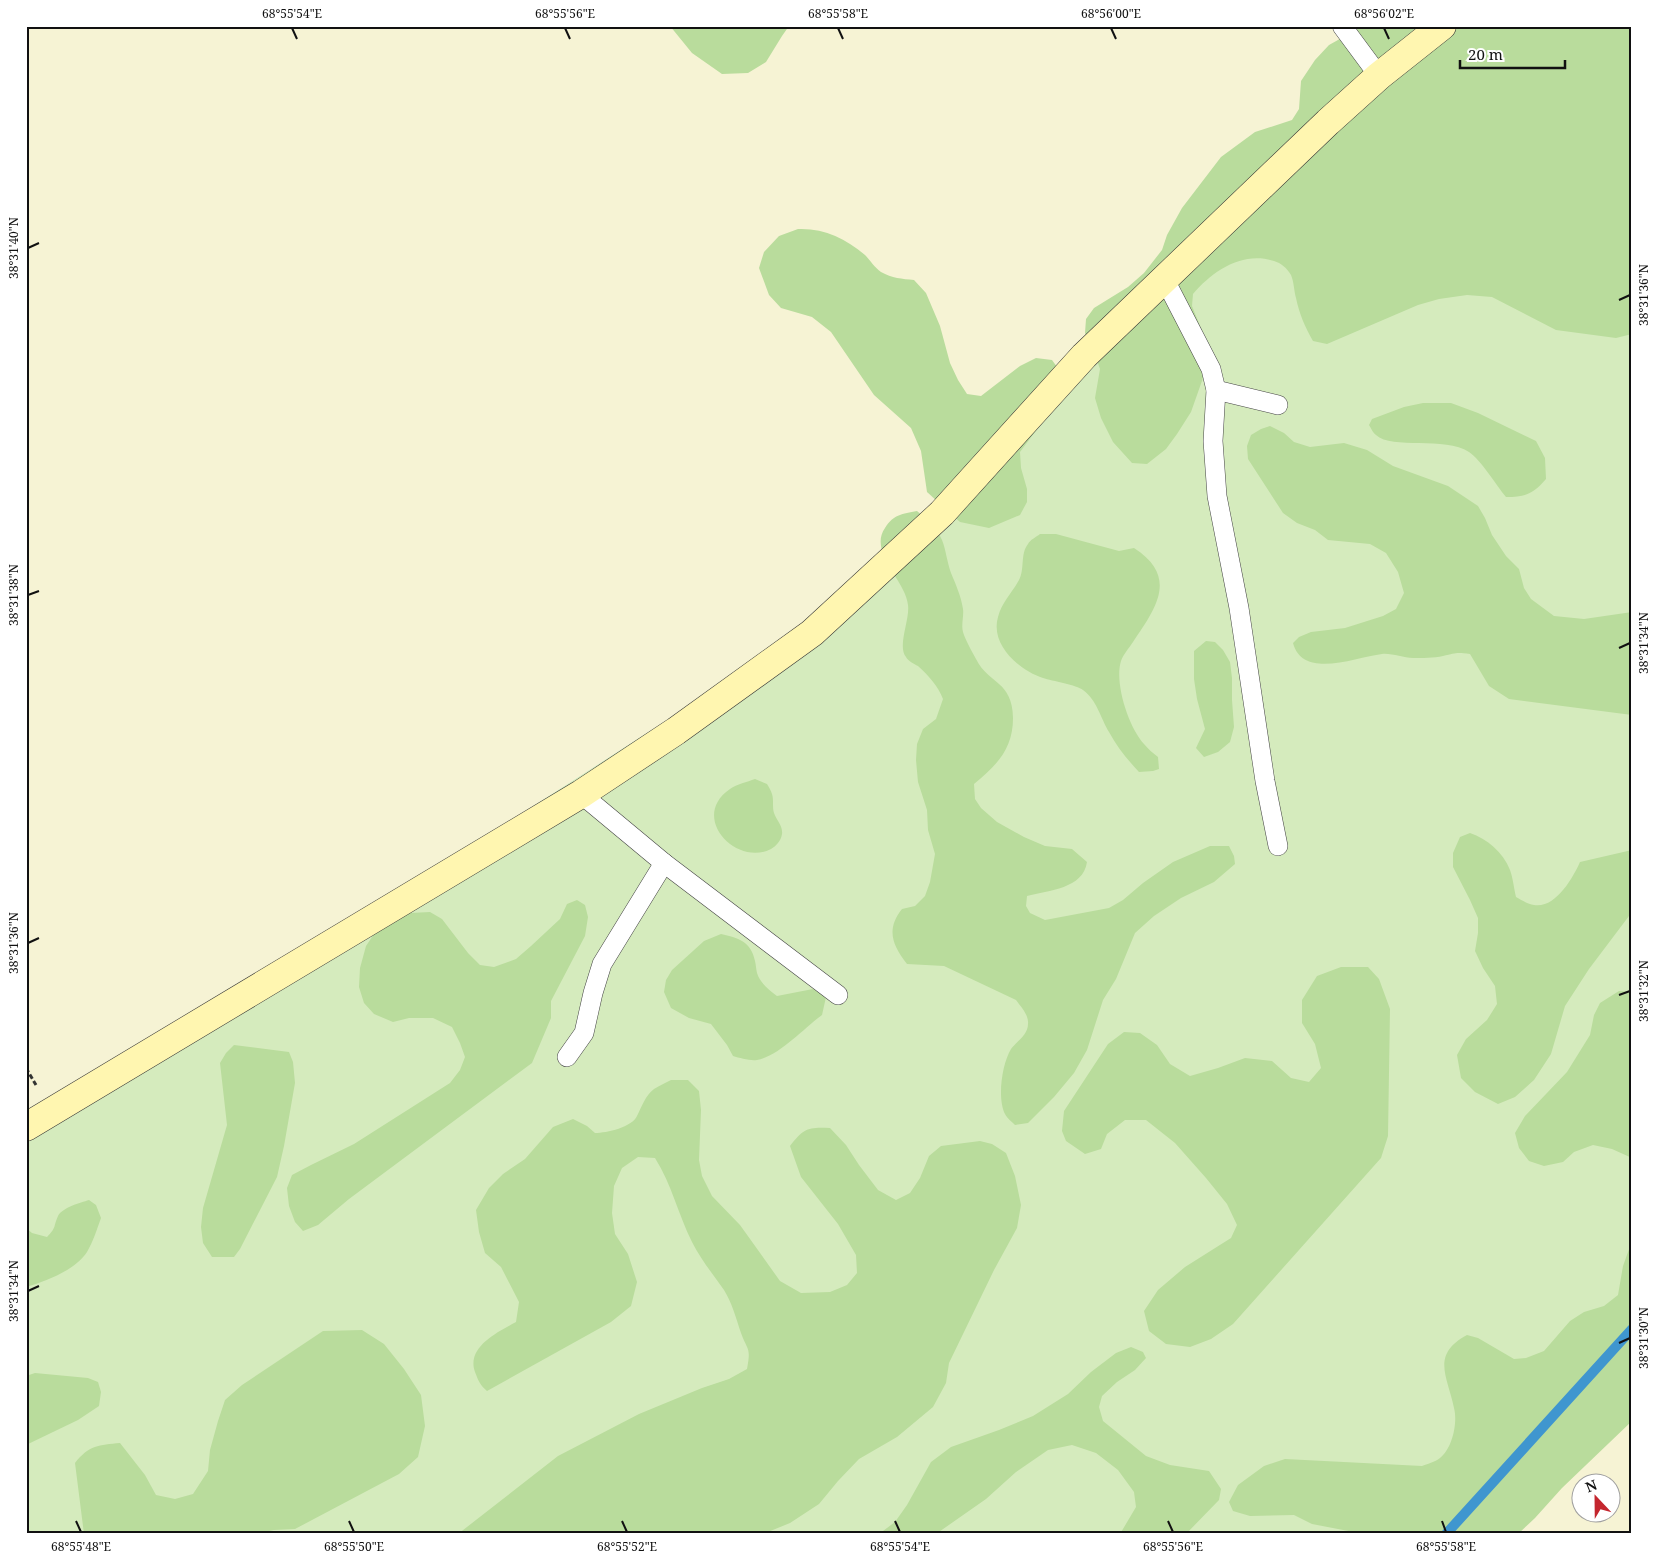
<svg xmlns="http://www.w3.org/2000/svg" width="1658" height="1560" viewBox="0 0 1658 1560" font-family="'Noto Serif',serif">
  <style>
    .farmland { fill: #f6f3d4; fill-rule: evenodd }
    .green { fill: #d5ebbd }
    .forest { fill: #b9dc9c }
    .lines { fill: none; stroke-linecap: round; stroke-linejoin: round }
    .stream { stroke: #3f96cf; stroke-width: 10 }
    .service-casing { stroke: #444; stroke-width: 20 }
    .secondary-casing { stroke: #333; stroke-width: 29 }
    .path { stroke: #333; stroke-width: 3; stroke-dasharray: 5 2.5; stroke-linecap: butt }
    .service { stroke: #fff; stroke-width: 19 }
    .secondary { stroke: #fff6b0; stroke-width: 28 }
    .ticks { fill: none; stroke: #111; stroke-width: 2 }
    .neatline { fill: none; stroke: #111; stroke-width: 2 }
    .ticks-label { font-size: 12px; text-anchor: middle; fill: #111 }
  </style>
  <rect width="100%" height="100%" fill="#fffdf5"/>
  <g class="farmland">
    <polygon points="26,26 1346,26 1373,68 935,507 807,630 26,1132"/>
    <path d="M 1632,1315 L 1632,1534 L 1438,1534 ZM 1580,1482 L 1610,1482 L 1610,1512 L 1580,1512 Z"/>
  </g>
  <polygon class="green" points="1346,26 1632,26 1632,1315 1438,1534 26,1534 26,1132 807,630 1317,117"/>
  <g class="forest">
    <polygon points="670,26 789,26 782,36 766,62 748,73 722,74 692,53"/>
    <path d="M 1363,26 L 1632,26 L 1632,334 L 1616,338 L 1556,330 L 1492,297 L 1467,295 L 1439,299 L 1418,305 L 1327,344 L 1313,341 C 1305,327 1299,313 1296,298 C 1294,291 1294,282 1291,275 C 1287,268 1281,263 1274,261 C 1242,251 1213,271 1193,294 L 1192,306 L 1208,346 L 1203,378 L 1191,412 L 1177,434 L 1166,449 L 1147,464 L 1132,463 L 1113,442 L 1101,418 L 1095,398 L 1100,369 L 1094,352 L 1085,333 L 1086,319 L 1094,308 L 1128,287 L 1144,273 L 1162,250 L 1167,235 L 1182,208 L 1221,157 L 1255,132 L 1292,120 L 1299,109 L 1301,81 L 1315,60 L 1329,45 Z"/>
    <path d="M 798,229 C 824,228 845,238 865,255 C 870,260 875,268 881,272 C 892,278 902,279 914,280 L 926,293 L 940,326 L 950,363 L 958,380 L 967,394 L 981,396 L 1020,366 L 1036,358 L 1052,360 L 1067,381 L 1050,412 L 1020,452 L 1021,468 L 1027,489 L 1027,502 L 1020,515 L 989,528 L 960,522 L 927,492 L 921,451 L 911,428 L 874,395 L 831,332 L 812,317 L 781,308 L 769,295 L 759,268 L 764,252 L 779,236 Z"/>
    <path d="M 1423,403 L 1451,403 L 1478,413 L 1536,441 L 1545,458 L 1546,479 C 1533,494 1526,497 1506,497 C 1496,485 1481,460 1469,452 C 1445,436 1392,450 1376,435 C 1373,433 1371,428 1369,425 L 1372,419 L 1404,407 Z"/>
    <path d="M 1270,426 L 1284,433 L 1294,442 L 1310,447 L 1344,443 L 1367,450 L 1393,466 L 1448,486 L 1478,506 L 1485,518 L 1492,535 L 1506,556 L 1519,569 L 1524,588 L 1531,599 L 1554,616 L 1584,619 L 1632,612 L 1632,715 L 1509,699 L 1489,686 L 1470,654 C 1456,652 1456,653 1443,656 C 1434,658 1422,658 1413,658 C 1403,658 1392,653 1382,654 C 1356,657 1303,680 1293,643 L 1299,637 L 1311,632 L 1345,628 L 1383,616 L 1396,609 L 1404,593 L 1398,572 L 1386,553 L 1370,544 L 1328,540 L 1315,530 L 1297,523 L 1283,513 L 1248,459 L 1247,446 L 1251,435 L 1261,429 Z"/>
    <path d="M 917,511 C 927,520 937,528 942,540 C 946,550 947,562 951,573 C 956,585 961,596 963,609 C 964,616 961,625 963,632 C 965,639 972,652 976,659 C 989,685 1012,680 1013,718 C 1013,749 997,765 974,784 L 975,799 L 981,808 L 997,822 L 1024,837 L 1045,846 L 1072,849 L 1087,862 C 1083,889 1049,890 1027,896 L 1026,906 L 1030,913 L 1045,920 L 1109,908 L 1123,900 L 1143,883 L 1173,862 L 1210,846 L 1229,846 L 1234,856 L 1235,864 L 1214,882 L 1181,898 L 1154,916 L 1135,933 L 1116,979 L 1103,1000 L 1087,1050 L 1074,1073 L 1054,1097 L 1028,1123 L 1015,1125 C 1012,1122 1007,1118 1005,1114 C 997,1098 1002,1064 1011,1049 C 1017,1041 1028,1035 1028,1024 C 1029,1015 1021,1007 1016,1000 L 944,966 L 907,964 C 892,945 886,929 902,909 L 915,906 L 925,896 L 930,882 L 935,854 L 928,830 L 927,810 L 918,782 L 916,760 L 917,744 L 923,729 L 936,719 L 943,699 C 938,686 929,676 918,666 C 914,664 908,661 906,657 C 897,646 910,620 908,605 C 906,581 868,552 885,528 C 894,514 902,514 917,511 Z"/>
    <path d="M 1040,534 L 1056,534 L 1119,551 L 1134,548 C 1179,577 1156,608 1133,642 C 1129,648 1123,655 1121,661 C 1114,683 1129,728 1144,744 C 1148,749 1153,753 1158,757 L 1159,769 L 1153,771 L 1139,772 C 1127,759 1117,747 1109,732 C 1101,719 1097,700 1083,690 C 1077,685 1052,681 1043,678 C 1019,670 990,645 998,617 C 1002,602 1012,593 1019,580 C 1025,569 1020,554 1028,544 C 1030,540 1036,537 1040,534 Z"/>
    <polygon points="1206,641 1215,642 1223,650 1230,662 1232,678 1232,700 1234,727 1230,742 1218,752 1204,757 1196,748 1205,729 1197,699 1194,679 1194,651"/>
    <path d="M 755,779 L 767,784 C 769,787 771,791 772,794 C 774,800 772,807 774,813 C 777,821 783,826 782,834 C 781,841 776,846 771,849 C 736,867 689,817 730,789 C 737,784 747,782 755,779 Z"/>
    <path d="M 1470,833 C 1487,839 1503,852 1510,870 C 1513,878 1514,889 1516,897 C 1521,900 1528,904 1534,905 C 1555,909 1573,878 1580,862 L 1632,850 L 1632,912 L 1589,969 L 1565,1006 L 1551,1054 L 1534,1080 L 1515,1097 L 1498,1104 L 1475,1092 L 1461,1078 L 1457,1055 L 1466,1039 L 1487,1020 L 1497,1004 L 1495,986 L 1483,968 L 1475,951 L 1478,933 L 1478,918 L 1470,900 L 1453,867 L 1453,853 L 1460,837 Z"/>
    <polygon points="577,900 585,905 588,917 585,936 551,1001 551,1018 532,1063 349,1199 318,1225 303,1231 295,1222 289,1206 287,1188 292,1175 311,1165 354,1144 450,1083 460,1070 465,1057 460,1043 452,1027 433,1018 409,1018 393,1022 374,1014 364,1003 359,987 360,968 366,946 378,928 392,920 410,913 430,912 442,919 468,953 480,965 494,967 516,959 531,946 560,919 567,904"/>
    <path d="M 721,934 C 738,938 751,941 755,961 C 756,965 756,969 757,973 C 760,983 769,990 777,996 L 813,989 L 826,997 L 822,1015 C 803,1029 779,1056 757,1060 C 750,1061 740,1058 733,1056 L 727,1045 L 711,1024 L 689,1018 L 671,1008 L 664,992 L 666,980 L 672,970 L 704,941 Z"/>
    <polygon points="1341,967 1368,967 1379,979 1390,1009 1388,1136 1381,1158 1233,1324 1211,1339 1190,1347 1166,1344 1149,1331 1144,1311 1158,1290 1185,1267 1231,1238 1237,1225 1227,1204 1206,1178 1175,1143 1146,1120 1125,1120 1107,1134 1101,1149 1085,1154 1066,1141 1062,1131 1064,1111 1108,1044 1124,1032 1140,1033 1157,1045 1170,1064 1190,1076 1218,1068 1245,1058 1272,1061 1291,1078 1309,1082 1321,1068 1315,1044 1302,1023 1302,1000 1317,976"/>
    <polygon points="1619,991 1632,992 1632,1158 1612,1149 1593,1145 1574,1152 1563,1162 1544,1166 1529,1161 1519,1148 1515,1133 1525,1116 1567,1072 1590,1035 1594,1015 1600,1003"/>
    <polygon points="234,1045 289,1052 293,1062 295,1083 284,1146 277,1177 240,1249 234,1257 212,1257 203,1243 201,1227 203,1208 227,1125 220,1063 226,1053"/>
    <path d="M 671,1080 L 688,1080 L 699,1091 L 701,1110 L 699,1160 L 702,1176 L 712,1196 L 740,1225 L 780,1281 L 801,1293 L 830,1292 L 847,1285 L 857,1273 L 856,1255 L 838,1224 L 801,1177 L 790,1146 C 804,1128 808,1127 830,1128 L 846,1145 L 859,1165 L 878,1190 L 896,1200 L 910,1193 L 920,1178 L 929,1156 L 941,1146 L 980,1141 L 992,1144 L 1006,1153 L 1015,1176 L 1021,1205 L 1017,1228 L 994,1270 L 949,1363 L 946,1383 L 933,1407 L 897,1437 L 859,1459 L 838,1481 L 819,1504 L 790,1523 L 763,1534 L 458,1534 L 558,1456 L 639,1414 L 702,1388 L 729,1379 L 747,1369 C 751,1347 748,1352 741,1333 C 736,1318 732,1303 724,1290 C 713,1274 701,1260 692,1242 C 678,1214 672,1185 655,1158 L 638,1157 L 622,1168 L 614,1186 L 612,1213 L 615,1234 L 628,1254 L 637,1282 L 631,1306 L 611,1322 L 487,1391 C 480,1385 478,1380 475,1372 C 466,1347 498,1332 516,1322 L 519,1302 L 501,1267 L 485,1253 L 479,1232 L 476,1210 L 489,1188 L 503,1174 L 525,1159 L 553,1127 L 573,1119 L 587,1126 L 595,1133 C 607,1133 632,1127 637,1116 C 642,1106 645,1096 654,1089 C 659,1086 665,1083 671,1080 Z"/>
    <path d="M 89,1200 L 96,1205 L 101,1218 C 97,1229 93,1242 87,1252 C 75,1270 47,1281 26,1287 L 26,1228 L 32,1233 L 47,1237 C 57,1227 53,1227 58,1216 C 63,1207 80,1203 89,1200 Z"/>
    <path d="M 1632,1241 L 1632,1421 L 1562,1488 L 1535,1518 L 1518,1534 L 1364,1534 L 1312,1524 L 1294,1515 L 1250,1516 L 1233,1511 L 1229,1502 L 1238,1485 L 1264,1466 L 1285,1459 L 1422,1466 C 1427,1464 1435,1462 1440,1458 C 1452,1449 1458,1423 1454,1408 C 1448,1377 1430,1355 1467,1335 L 1478,1338 L 1514,1359 L 1526,1358 L 1544,1351 L 1570,1321 L 1584,1312 L 1604,1306 L 1618,1295 L 1623,1266 Z"/>
    <path d="M 362,1330 L 384,1344 L 404,1369 L 421,1395 L 425,1426 L 418,1457 L 399,1474 L 295,1529 L 274,1530 L 254,1534 L 84,1534 L 75,1463 C 89,1445 99,1445 120,1443 L 145,1475 L 156,1495 L 175,1499 L 193,1494 L 208,1471 L 210,1450 L 218,1421 L 225,1400 L 242,1385 L 323,1331 Z"/>
    <polygon points="1131,1347 1143,1352 1146,1358 1135,1370 1117,1382 1102,1396 1099,1407 1103,1421 1146,1456 1170,1465 1209,1471 1221,1489 1219,1500 1186,1534 1120,1534 1136,1507 1134,1492 1118,1470 1096,1453 1072,1445 1048,1450 1016,1472 986,1499 936,1534 879,1534 895,1522 907,1505 931,1462 951,1447 999,1430 1033,1416 1068,1394 1091,1372 1116,1353"/>
    <polygon points="35,1373 88,1378 98,1382 101,1392 99,1406 78,1420 26,1445 26,1376"/>
  </g>
  <g class="lines">
    <polyline class="stream" points="1446,1534 1632,1329"/>
    <defs>
      <g id="service">
        <polyline points="1342,26 1379,76"/>
        <polyline points="1164,278 1211,369 1216,390 1213,441 1217,496 1239,608 1265,781 1278,846"/>
        <polyline points="1216,390 1278,405"/>
        <polyline points="581,794 664,863 838,995"/>
        <polyline points="567,1057 584,1033 593,993 602,964 664,863"/>
      </g>
      <polyline id="secondary" points="26,1127 581,794 676,731 812,633 942,513 1084,356 1328,122 1379,76 1442,26"/>
    </defs>
    <use href="#service" class="service-casing"/>
    <use href="#secondary" class="secondary-casing"/>
    <polyline class="path" points="26,1068 36,1085"/>
    <use href="#service" class="service"/>
    <use href="#secondary" class="secondary"/>
  </g>
  <path class="ticks" d="M 292,28 L 297,39M 565,28 L 570,39M 838,28 L 843,39M 1111,28 L 1116,39M 1384,28 L 1389,39M 28,248 L 39,243M 1619,300 L 1630,295M 28,595 L 39,591M 1619,648 L 1630,643M 28,943 L 39,938M 1619,995 L 1630,991M 28,1291 L 39,1286M 1619,1343 L 1630,1338M 76,1521 L 81,1532M 349,1521 L 354,1532M 622,1521 L 627,1532M 895,1521 L 900,1532M 1168,1521 L 1173,1532M 1442,1521 L 1446,1532"/>
  <rect width="1658" height="1560" fill="none" stroke="#ffffff" stroke-width="55"/>
  <g transform="translate(1596 1498) rotate(338)"><circle r="24" fill="#ffffff" stroke="#a0a0a0"/>
  <path d="M0-4L9 19L0 12L-9 19Z" fill="#c4262e"/>
  <text y="-8" font-size="14" font-weight="bold" text-anchor="middle" fill="#111111">N</text>
  </g>
  <path d="M1460 60v8h105v-8" fill="none" stroke="#111111" stroke-width="2.5"/>
  <text x="1468" y="60" font-size="15" fill="#111111" stroke="#ffffff" stroke-width="4" paint-order="stroke">20 m</text>
  <rect x="28" y="28" width="1602" height="1504" class="neatline"/>
  <g class="ticks-label">
    <text x="292" y="18">68°55'54"E</text>
    <text x="565" y="18">68°55'56"E</text>
    <text x="838" y="18">68°55'58"E</text>
    <text x="1111" y="18">68°56'00"E</text>
    <text x="1384" y="18">68°56'02"E</text>
    <text transform="translate(14 248) rotate(-90)" y="4">38°31'40"N</text>
    <text transform="translate(1644 295) rotate(-90)" y="4">38°31'36"N</text>
    <text transform="translate(14 595) rotate(-90)" y="4">38°31'38"N</text>
    <text transform="translate(1644 643) rotate(-90)" y="4">38°31'34"N</text>
    <text transform="translate(14 943) rotate(-90)" y="4">38°31'36"N</text>
    <text transform="translate(1644 991) rotate(-90)" y="4">38°31'32"N</text>
    <text transform="translate(14 1291) rotate(-90)" y="4">38°31'34"N</text>
    <text transform="translate(1644 1338) rotate(-90)" y="4">38°31'30"N</text>
    <text x="81" y="1551">68°55'48"E</text>
    <text x="354" y="1551">68°55'50"E</text>
    <text x="627" y="1551">68°55'52"E</text>
    <text x="900" y="1551">68°55'54"E</text>
    <text x="1173" y="1551">68°55'56"E</text>
    <text x="1446" y="1551">68°55'58"E</text>
  </g>
</svg>
